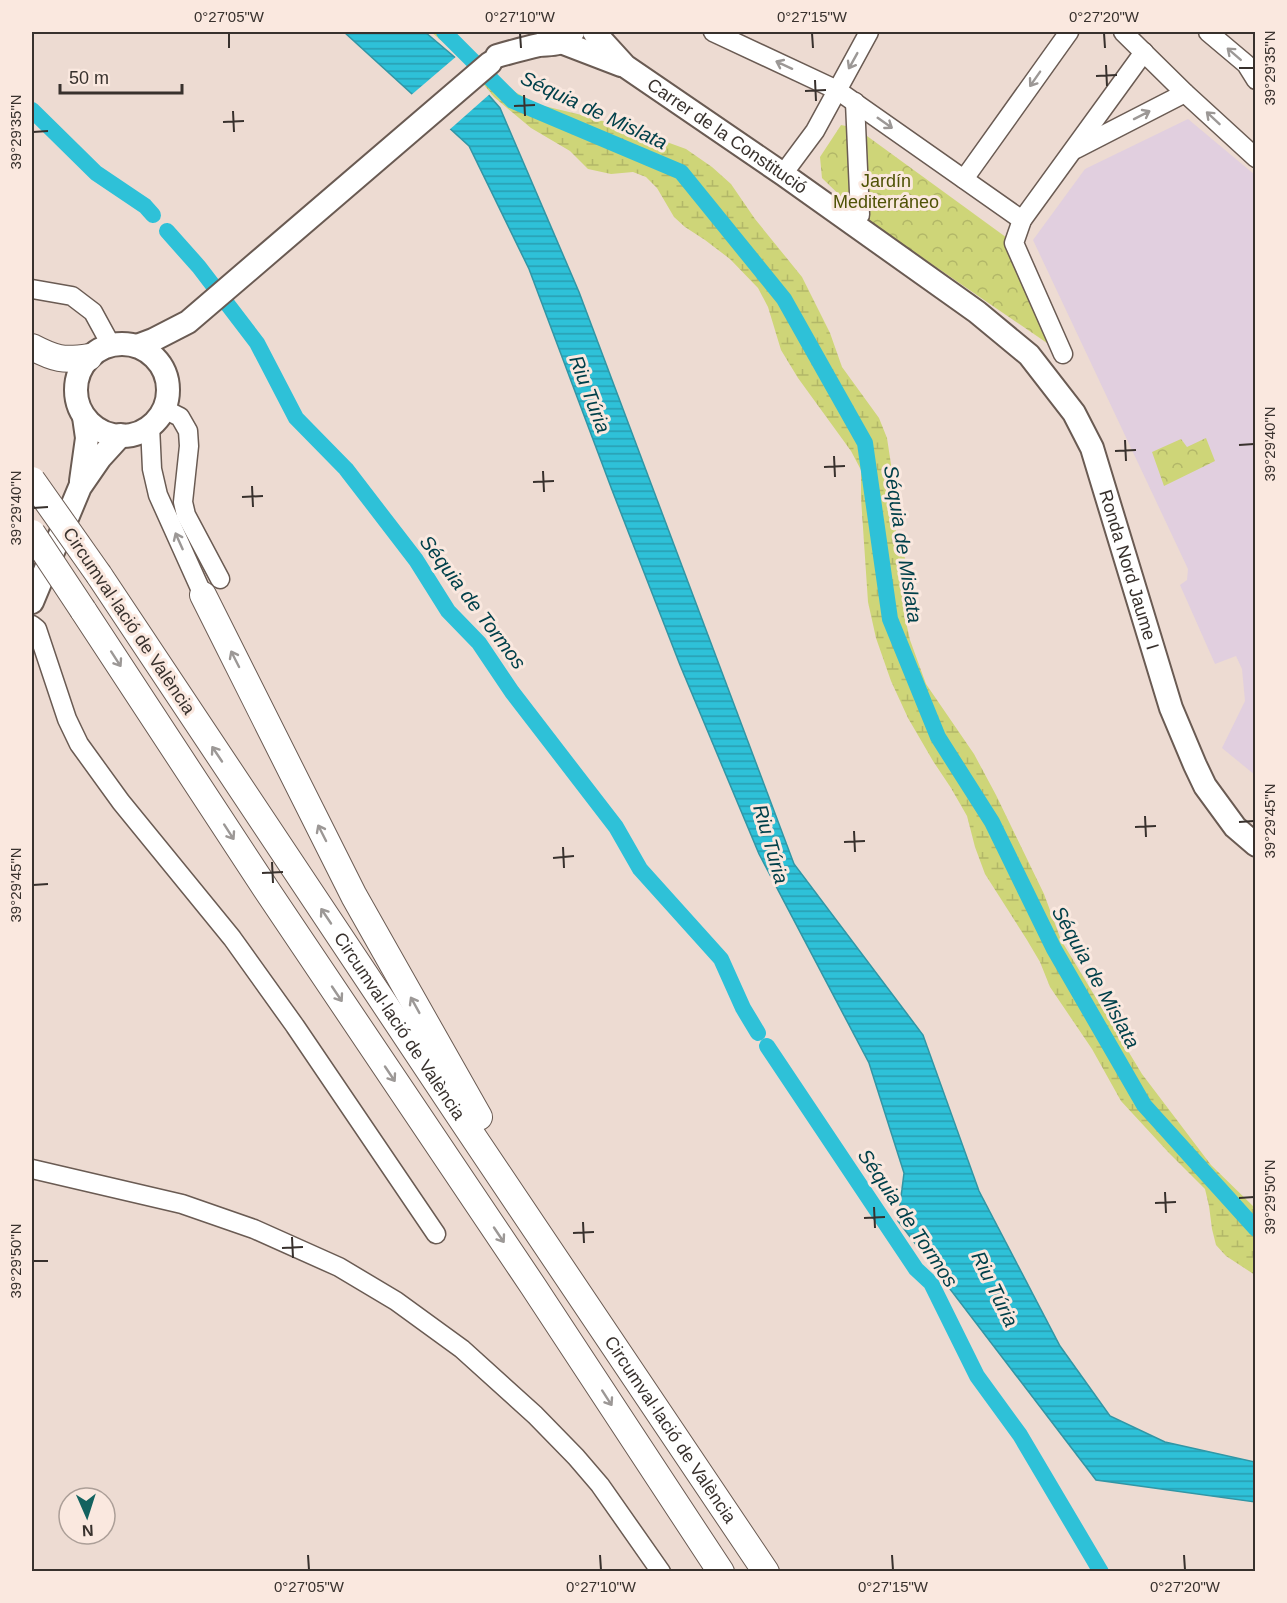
<svg xmlns="http://www.w3.org/2000/svg" width="1287" height="1603" viewBox="0 0 1287 1603" font-family="Arial,sans-serif">
  <style>
    .education { fill: #e1cfdf }
    .wetland { fill: url(#wetland-marsh) }
    .park { fill: url(#park-crowns) }
    .water { fill: url(#water-rules); stroke: #3196a5; stroke-width: 1.5 }
    .pier { fill: #eddbd2 }
    .lines { fill: none; stroke-linecap: round; stroke-linejoin: round }
    .canal { stroke: #2ec1d8; stroke-width: 16 }
    .minor-casing { stroke: #6a5b53; stroke-width: 21 }
    .major-casing { stroke: #6a5b53; stroke-width: 26 }
    .highway-casing { stroke: #6a5b53; stroke-width: 28 }
    .minor { stroke: #fff; stroke-width: 18 }
    .major { stroke: #fff; stroke-width: 22 }
    .highway { stroke: #fff; stroke-width: 26 }
    .highway-bridge-casing { stroke: #6a5b53; stroke-width: 28; stroke-linecap: butt }
    .highway-bridge { stroke: #fff; stroke-width: 26 }
    .oneway { stroke: #9c9896 }
    .ticks { fill: none; stroke: #38312d; stroke-width: 2 }
    .labels { text-anchor: middle; dominant-baseline: central; stroke-width: 6; stroke-linejoin: round; paint-order: stroke }
    .street-label { font-size: 18px; fill: #38312d; stroke: #fae8df }
    .park-label { font-size: 18px; fill: #4f5206; stroke: #fae8df }
    .water-label { font-size: 20px; font-style: italic; fill: #00404a; stroke: #fae8df }
    .neatline { fill: none; stroke: #38312d; stroke-width: 2 }
    .ticks-label { font-size: 15px; text-anchor: middle; fill: #38312d }
  </style>
  <defs>
    <pattern id="wetland-marsh" width="20" height="14" patternUnits="userSpaceOnUse" patternTransform="scale(1.5)"><rect width="20" height="14" fill="#ced578"/><path d="M1 5h8M5 5V1M11 12h8M15 12V8" fill="none" stroke="#b2b768"/></pattern>
    <pattern id="park-crowns" width="20" height="18" patternUnits="userSpaceOnUse" patternTransform="scale(1.5)"><rect width="20" height="18" fill="#ced578"/><path d="M2 6a3 3 0 1 1 6 0M12 15a3 3 0 1 1 6 0" fill="none" stroke="#b2b768"/></pattern>
    <pattern id="water-rules" width="6" height="5" patternUnits="userSpaceOnUse" patternTransform="scale(1.5)"><rect width="6" height="5" fill="#2ec1d8"/><path d="M0 2.5h6" fill="none" stroke="#289db0"/></pattern>
  </defs>
  <rect width="100%" height="100%" fill="#eddbd2"/>
  <polygon class="education" points="1188,119 1255,175 1255,775 1222,748 1245,701 1242,669 1236,656 1215,664 1180,585 1187,580 1188,569 1033,240 1085,169"/>
  <polygon class="wetland" points="431,32 452,32 461,45 511,90 540,105 590,117 653,137 686,149 712,167 731,184 755,219 802,277 830,333 842,367 879,418 887,438 892,471 892,509 897,537 905,558 908,572 904,594 904,613 910,640 926,684 974,754 996,795 1044,894 1061,940 1142,1074 1211,1165 1255,1208 1255,1275 1226,1256 1216,1245 1212,1229 1209,1206 1205,1189 1169,1153 1121,1101 1092,1049 1050,987 1040,962 1027,940 985,874 975,847 967,816 951,788 933,761 908,718 891,681 876,638 868,602 861,498 861,470 851,451 798,378 781,350 768,307 758,288 730,259 705,240 685,227 674,217 657,188 646,177 633,172 611,174 588,169 570,151 531,128 494,97 449,47"/>
  <g class="park">
    <polygon points="841,125 856,128 1014,243 1063,354 860,215 822,178 820,157"/>
    <polygon points="1206,438 1215,461 1164,486 1152,452 1181,439 1187,447"/>
  </g>
  <polygon class="water" points="344,32 425,32 458,60 500,108 579,292 794,864 923,1035 979,1191 1060,1346 1110,1416 1165,1442 1255,1462 1255,1502 1096,1480 898,1221 904,1173 869,1063 759,854 680,665 612,490 529,269 469,146"/>
  <polygon class="pier" points="458,55 491,93 448,131 410,96"/>
  <g class="lines">
    <g class="canal">
      <polyline points="444,32 513,101 681,172 784,299 865,443 890,619 938,737 992,822 1054,949 1144,1105 1256,1229"/>
      <polyline points="32,110 96,173 145,206 153,215"/>
      <polyline points="167,231 199,267 257,343 296,418 346,469 416,560 448,611 479,643 512,692 616,827 640,869 721,959 743,1008 758,1033"/>
      <polyline points="767,1046 916,1269 931,1283 977,1376 1020,1435 1101,1572"/>
    </g>
    <defs>
      <g id="minor">
        <polyline points="713,32 837,90 1022,220"/>
        <polyline points="1123,32 1185,93 1256,158"/>
        <polyline points="1208,32 1246,64 1256,80"/>
        <polyline points="855,102 860,215"/>
        <polyline points="1076,149 1185,93"/>
        <polyline points="783,174 815,131 869,32"/>
        <polyline points="964,179 1069,32"/>
        <polyline points="32,289 72,296 93,312 111,345"/>
        <polyline points="1063,354 1014,243 1022,220 1144,52"/>
        <polyline points="164,409 180,417 188,431 189,446 183,502 186,515 220,579"/>
        <polyline points="150,426 152,469 158,495 203,595"/>
        <polyline points="32,625 37,629 67,719 79,744 121,802 232,938 295,1026 436,1234"/>
        <polyline points="32,1169 182,1204 254,1229 339,1267 396,1301 462,1349 535,1415 576,1457 600,1485 661,1572"/>
      </g>
      <g id="major">
        <path id="s1" d="M 594,32 L 625,66 L 783,174 L 977,312 L 1029,355 L 1074,413 L 1092,448 L 1171,708 L 1195,765 L 1205,786 L 1235,827 L 1256,845"/>
        <polyline points="561,42 621,65"/>
        <path d="M 497,56 C 511,52 525,48 539,45 C 546,44 552,45 558,43 C 564,41 569,37 573,32"/>
        <circle cx="122" cy="390" r="46"/>
        <polyline points="137,346 153,340 188,322 490,63"/>
        <polyline points="81,481 87,438 84,417"/>
        <polyline points="32,602 80,487 100,458 121,435"/>
      </g>
      <g id="highway">
        <path d="M 32,347 C 55,359 63,361 89,357"/>
        <path id="s2" d="M 99,575 L 460,1117 L 766,1572"/>
        <polyline points="203,595 354,896 479,1117"/>
        <polyline points="83,610 266,889 533,1286 721,1572"/>
      </g>
    </defs>
    <use href="#minor" class="minor-casing"/>
    <use href="#major" class="major-casing"/>
    <use href="#highway" class="highway-casing"/>
    <use href="#minor" class="minor"/>
    <use href="#major" class="major"/>
    <use href="#highway" class="highway"/>
    <defs>
      <g id="highway-bridge">
        <polyline points="32,480 99,575"/>
        <polyline points="32,533 83,610"/>
      </g>
    </defs>
    <use href="#highway-bridge" class="highway-bridge-casing"/>
    <use href="#highway-bridge" class="highway-bridge"/>
  </g>
  <defs><path id="oneway-shaft" d="M-6 0H5M1.5-3L5.5 0L1.5 3" fill="none" stroke-width="1.6" stroke-linecap="round" stroke-linejoin="round" transform="scale(1.5)"/></defs>
  <g class="oneway">
    <use href="#oneway-shaft" transform="translate(1234 54) rotate(-139)"/>
    <use href="#oneway-shaft" transform="translate(853 61) rotate(119)"/>
    <use href="#oneway-shaft" transform="translate(784 65) rotate(-155)"/>
    <use href="#oneway-shaft" transform="translate(1035 79) rotate(125)"/>
    <use href="#oneway-shaft" transform="translate(1142 115) rotate(-27)"/>
    <use href="#oneway-shaft" transform="translate(1213 118) rotate(-137)"/>
    <use href="#oneway-shaft" transform="translate(885 123) rotate(35)"/>
    <use href="#oneway-shaft" transform="translate(179 541) rotate(-114)"/>
    <use href="#oneway-shaft" transform="translate(116 659) rotate(57)"/>
    <use href="#oneway-shaft" transform="translate(235 659) rotate(-117)"/>
    <use href="#oneway-shaft" transform="translate(217 754) rotate(-124)"/>
    <use href="#oneway-shaft" transform="translate(229 832) rotate(57)"/>
    <use href="#oneway-shaft" transform="translate(322 833) rotate(-117)"/>
    <use href="#oneway-shaft" transform="translate(326 916) rotate(-124)"/>
    <use href="#oneway-shaft" transform="translate(337 994) rotate(56)"/>
    <use href="#oneway-shaft" transform="translate(415 1005) rotate(-119)"/>
    <use href="#oneway-shaft" transform="translate(390 1074) rotate(56)"/>
    <use href="#oneway-shaft" transform="translate(499 1235) rotate(56)"/>
    <use href="#oneway-shaft" transform="translate(607 1398) rotate(57)"/>
  </g>
  <path class="ticks" d="M 229,33 L 229,48M 520,33 L 521,48M 812,33 L 813,48M 1104,33 L 1105,48M 1106,65 L 1107,86M 1239,68 L 1254,68M 1096,76 L 1117,75M 815,80 L 816,101M 805,91 L 826,90M 524,95 L 525,116M 514,106 L 535,105M 233,111 L 234,132M 223,122 L 244,121M 33,132 L 48,131M 1125,440 L 1126,461M 1239,445 L 1254,444M 1115,451 L 1136,450M 834,456 L 835,477M 824,467 L 845,466M 543,471 L 544,492M 533,482 L 554,481M 252,486 L 253,507M 242,497 L 263,496M 33,508 L 48,507M 1145,816 L 1146,837M 1239,822 L 1254,821M 1135,827 L 1156,826M 854,831 L 855,852M 844,842 L 865,841M 563,847 L 564,868M 553,858 L 574,856M 272,862 L 273,883M 262,873 L 283,872M 33,885 L 48,884M 1165,1192 L 1166,1213M 1239,1198 L 1254,1197M 1155,1203 L 1176,1202M 874,1207 L 875,1228M 864,1218 L 885,1217M 583,1222 L 584,1243M 573,1233 L 594,1232M 292,1237 L 293,1258M 282,1248 L 303,1247M 33,1261 L 48,1261M 308,1555 L 309,1570M 600,1555 L 601,1570M 892,1555 L 893,1570M 1184,1555 L 1185,1570"/>
  <g class="labels">
    <g class="street-label">
      <text stroke="none"><textPath href="#s1" startOffset="170">Carrer de la Constitució</textPath></text>
      <text stroke="none"><textPath href="#s1" startOffset="783">Ronda Nord Jaume I</textPath></text>
      <text transform="translate(129 621) rotate(56)">Circumval·lació de València</text>
      <text stroke="none"><textPath href="#s2" startOffset="542">Circumval·lació de València</textPath></text>
      <text stroke="none"><textPath href="#s2" startOffset="1028">Circumval·lació de València</textPath></text>
    </g>
    <g class="park-label">
      <text x="886" y="181">Jardín<tspan x="886" dy="21">Mediterráneo</tspan></text>
    </g>
    <g class="water-label">
      <text transform="translate(594 110) rotate(25)">Séquia de Mislata</text>
      <text transform="translate(590 394) rotate(69)">Riu Túria</text>
      <text transform="translate(903 544) rotate(81)">Séquia de Mislata</text>
      <text transform="translate(473 602) rotate(53)">Séquia de Tormos</text>
      <text transform="translate(771 844) rotate(74)">Riu Túria</text>
      <text transform="translate(1096 977) rotate(61)">Séquia de Mislata</text>
      <text transform="translate(908 1218) rotate(56)">Séquia de Tormos</text>
      <text transform="translate(995 1289) rotate(64)">Riu Túria</text>
    </g>
  </g>
  <rect width="1287" height="1603" fill="none" stroke="#fae8df" stroke-width="66"/>
  <g transform="translate(87 1516) rotate(177)"><circle r="28" fill="#fae8df" stroke="#ac9f98" stroke-width="1.5"/>
  <path d="M0-4.5L10 22L0 15L-10 22Z" fill="#13625f"/>
  <text y="-9" font-size="16" font-weight="bold" text-anchor="middle" fill="#38312d">N</text>
  </g>
  <path d="M60 84v9h122v-9" fill="none" stroke="#38312d" stroke-width="3"/>
  <text x="69" y="84" font-size="18" fill="#38312d" stroke="#fae8df" stroke-width="4.5" paint-order="stroke">50 m</text>
  <rect x="33" y="33" width="1221" height="1537" class="neatline"/>
  <g class="ticks-label">
    <text x="229" y="22">0°27'05"W</text>
    <text x="520" y="22">0°27'10"W</text>
    <text x="812" y="22">0°27'15"W</text>
    <text x="1104" y="22">0°27'20"W</text>
    <text transform="translate(1270 68) rotate(-90)" y="5">39°29'35"N</text>
    <text transform="translate(16 132) rotate(-90)" y="5">39°29'35"N</text>
    <text transform="translate(1270 444) rotate(-90)" y="5">39°29'40"N</text>
    <text transform="translate(16 508) rotate(-90)" y="5">39°29'40"N</text>
    <text transform="translate(1270 821) rotate(-90)" y="5">39°29'45"N</text>
    <text transform="translate(16 885) rotate(-90)" y="5">39°29'45"N</text>
    <text transform="translate(1270 1197) rotate(-90)" y="5">39°29'50"N</text>
    <text transform="translate(16 1261) rotate(-90)" y="5">39°29'50"N</text>
    <text x="309" y="1592">0°27'05"W</text>
    <text x="601" y="1592">0°27'10"W</text>
    <text x="893" y="1592">0°27'15"W</text>
    <text x="1185" y="1592">0°27'20"W</text>
  </g>
</svg>
